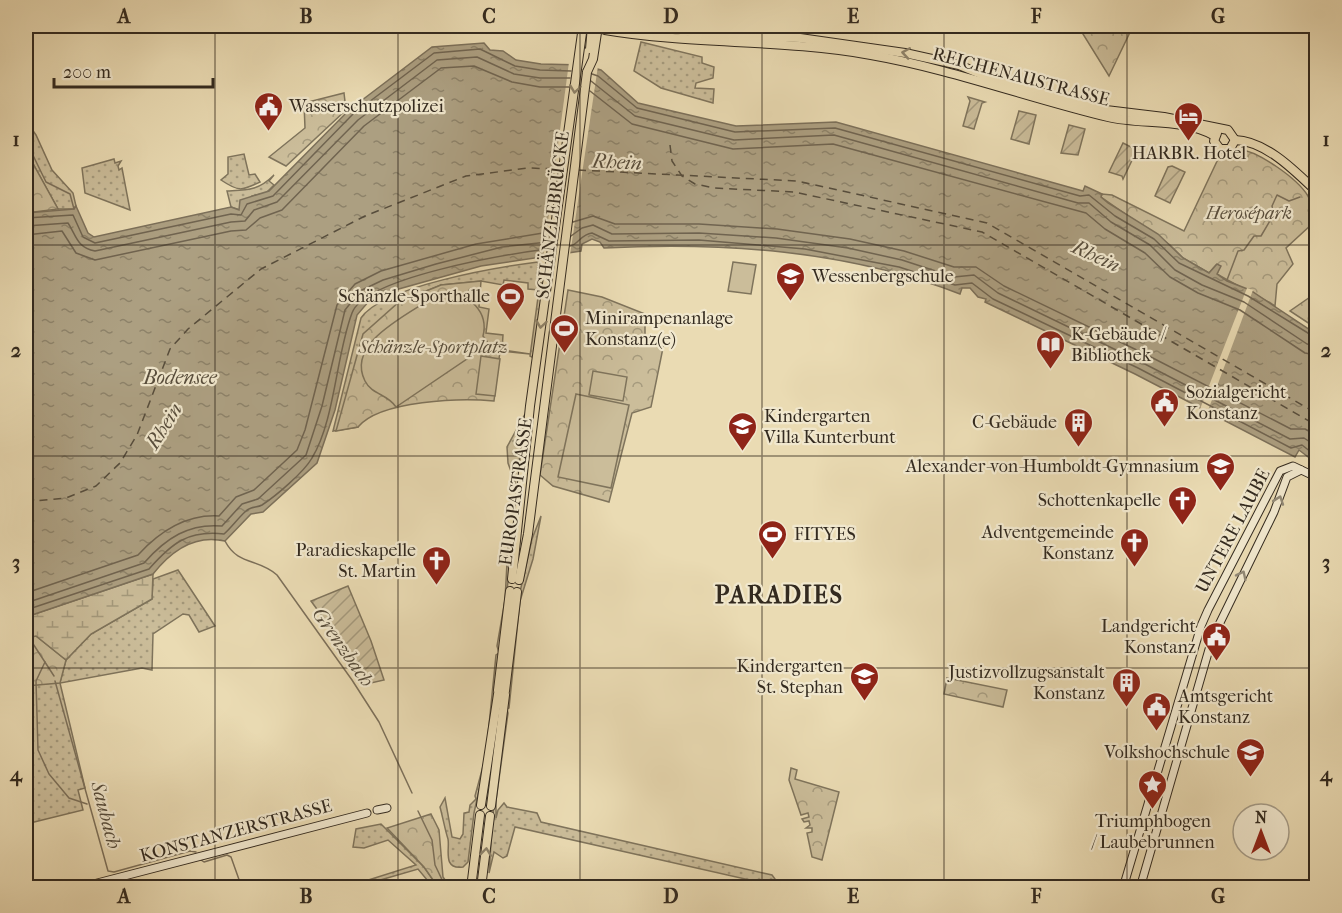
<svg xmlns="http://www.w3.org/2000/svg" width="1342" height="913" viewBox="0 0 1342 913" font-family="'IM FELL French Canon',serif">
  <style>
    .grass { fill: url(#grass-dots); stroke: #7f745c; stroke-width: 1.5 }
    .forest { fill: url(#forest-crowns); stroke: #7f745c; stroke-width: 1.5 }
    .wetland { fill: url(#wetland-marsh); stroke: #7f745c; stroke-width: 1.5 }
    .garden { fill: url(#garden-furrows); stroke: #7f745c; stroke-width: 1.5 }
    .pitch { fill: #cbbd9a; stroke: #7f745c; stroke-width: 1.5 }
    .water { fill: url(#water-ripples); stroke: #7c705a; stroke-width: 1.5 }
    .pier { fill: #eadbb3 }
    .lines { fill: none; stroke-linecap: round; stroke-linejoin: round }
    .shore { stroke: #706450; stroke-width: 1.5 }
    .stream { stroke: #7c705a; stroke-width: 1.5 }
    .ferry { stroke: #574d3c; stroke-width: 1.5; stroke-dasharray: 8 6; stroke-linecap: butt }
    .secondary-casing { stroke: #332a1f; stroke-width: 9 }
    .primary-casing { stroke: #332a1f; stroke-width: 10 }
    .secondary { stroke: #f1e8ce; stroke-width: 7 }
    .primary { stroke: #eadbb3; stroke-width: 8 }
    .primary-bridge-casing { stroke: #332a1f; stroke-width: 10; stroke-linecap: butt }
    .primary-bridge { stroke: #eadbb3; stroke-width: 8 }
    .oneway { stroke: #8e8269 }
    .oneway2 { stroke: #928976 }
    .grid { fill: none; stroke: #332a1f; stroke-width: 1.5; stroke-opacity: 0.55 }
    .labels { text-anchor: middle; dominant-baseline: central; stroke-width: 4.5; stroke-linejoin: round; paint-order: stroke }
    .street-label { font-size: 18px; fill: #332a1f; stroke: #f1e8ce }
    .poi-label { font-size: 18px; fill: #332a1f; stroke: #f1e8ce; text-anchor: end }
    .park-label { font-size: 18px; font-style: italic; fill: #594f3e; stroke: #f1e8ce }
    .water-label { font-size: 20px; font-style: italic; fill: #574d3c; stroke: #f1e8ce }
    .district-label { font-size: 24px; font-weight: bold; letter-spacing: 1.5px; fill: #332a1f; stroke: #f1e8ce }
    .neatline { fill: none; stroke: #332a1f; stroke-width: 2 }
    .grid-label { font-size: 20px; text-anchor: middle; font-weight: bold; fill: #332a1f }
  </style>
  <defs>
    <pattern id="grass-dots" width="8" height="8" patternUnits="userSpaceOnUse" patternTransform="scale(1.5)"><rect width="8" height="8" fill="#cbbd9a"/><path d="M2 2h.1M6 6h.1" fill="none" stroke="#a59a7d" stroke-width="1.8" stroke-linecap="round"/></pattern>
    <pattern id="forest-crowns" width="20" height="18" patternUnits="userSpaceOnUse" patternTransform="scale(1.5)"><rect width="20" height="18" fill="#cbbd9a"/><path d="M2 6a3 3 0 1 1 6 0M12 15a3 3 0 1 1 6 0" fill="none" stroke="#a59a7d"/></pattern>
    <pattern id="wetland-marsh" width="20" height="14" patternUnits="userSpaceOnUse" patternTransform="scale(1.5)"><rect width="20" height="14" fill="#cbbd9a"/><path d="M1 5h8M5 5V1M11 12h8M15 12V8" fill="none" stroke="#a59a7d"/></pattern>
    <pattern id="garden-furrows" width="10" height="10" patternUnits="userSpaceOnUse" patternTransform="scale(1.5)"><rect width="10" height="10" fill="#cbbd9a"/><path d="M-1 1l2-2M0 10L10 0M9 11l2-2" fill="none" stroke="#a59a7d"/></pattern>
    <pattern id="water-ripples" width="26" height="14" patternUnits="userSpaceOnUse" patternTransform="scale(1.5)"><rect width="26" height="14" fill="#ac9f81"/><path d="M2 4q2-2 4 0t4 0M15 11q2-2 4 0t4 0" fill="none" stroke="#8d8269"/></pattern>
  </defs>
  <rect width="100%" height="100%" fill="#eadbb3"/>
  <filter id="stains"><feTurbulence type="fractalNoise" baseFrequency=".00333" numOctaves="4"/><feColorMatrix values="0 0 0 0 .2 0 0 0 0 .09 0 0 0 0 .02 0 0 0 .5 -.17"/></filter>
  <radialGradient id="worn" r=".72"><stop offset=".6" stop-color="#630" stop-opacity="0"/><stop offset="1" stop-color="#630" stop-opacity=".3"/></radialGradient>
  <g class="grass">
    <polygon points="641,42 702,57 702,63 714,67 713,78 696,83 695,88 714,89 713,103 661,88 634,71"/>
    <polygon points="26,121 36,135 52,170 73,193 76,206 74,209 58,209 26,151"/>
    <path d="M 244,154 L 249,175 L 255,174 L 260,182 C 241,191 239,192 221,180 L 228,174 L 228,157 Z"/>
    <polygon points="114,159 115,163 121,161 118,166 119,170 122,168 130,210 85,193 82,168"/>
    <path d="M 274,175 L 269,181 L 274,185 L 266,193 L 252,196 L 240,210 L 231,207 L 227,191 C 247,190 258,191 274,175 Z"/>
    <path d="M 538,262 L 537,281 L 544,284 L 534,358 L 530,356 L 539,290 L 528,289 L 528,283 L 504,280 L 503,285 L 481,281 L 441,285 L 399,302 L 358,427 L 333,431 L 361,318 C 382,286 499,267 538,262 Z"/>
    <polygon points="525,414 519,482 516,485 508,463 507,447"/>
    <polygon points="541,516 533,559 520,601 509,708 507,709 508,713 496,801 496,818 498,810 504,803 507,807 537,813 541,822 772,875 778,883 772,885 515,827 507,856 503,858 494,852 489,873 493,814 520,592 532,539"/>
    <path d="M 508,544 L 511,544 L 511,557 L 487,754 L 474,813 L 468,862 L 463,867 C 442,870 450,849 448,839 C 445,830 443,818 440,807 L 445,798 L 452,837 L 460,839 L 463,834 L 464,813 L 469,812 L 470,805 L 476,799 L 475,796 L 486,755 L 496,655 L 499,653 L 497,646 L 505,600 Z"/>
    <polygon points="178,570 215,626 199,632 189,615 183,614 153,634 152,670 142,668 60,683 85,788 78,790 83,810 26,824 26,763 31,755 26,730 26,686 60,682 66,660 91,634 152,599 153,579"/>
    <polygon points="381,824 424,867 438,887 433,887 418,869 363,885 362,882 416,865 388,840 364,848 353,847 356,829"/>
  </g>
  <g class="forest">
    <polygon points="1078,26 1133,26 1109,76"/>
    <polygon points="344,93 346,110 286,166 269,157 305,128 304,103"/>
    <path d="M 1238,149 C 1258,151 1297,178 1308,196 C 1313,204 1311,215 1312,224 L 1286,248 L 1293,264 L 1277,284 L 1275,306 C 1256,294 1235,285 1217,274 L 1220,266 L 1216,265 L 1209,273 L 1183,258 L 1170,245 L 1101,197 L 1102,194 L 1112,195 L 1184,231 L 1219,157 Z"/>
    <polygon points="26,151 58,209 26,213"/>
    <path d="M 481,281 L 479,307 L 489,309 L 486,333 L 503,335 L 502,350 L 530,354 L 500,351 L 494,401 C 462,398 380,400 358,427 L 336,431 L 363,334 L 399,302 L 441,285 Z"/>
    <polygon points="568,290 602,297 645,314 645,337 664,343 651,407 632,413 609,502 553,486 540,475"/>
    <polygon points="1313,295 1316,296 1316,328 1290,311"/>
    <polygon points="36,636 66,660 60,683 26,686 26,638"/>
    <polygon points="947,678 1007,690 1003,707 944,694"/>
    <polygon points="791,768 797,770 795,779 839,792 822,860 812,857 807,833 812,832 812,828 806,828 810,825 809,821 804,822 802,819 809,817 808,813 801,815 789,780"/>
    <polygon points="431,814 439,830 443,877 450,887 438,887 424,867 387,828"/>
  </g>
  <polygon class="wetland" points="153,574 152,599 91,634 66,660 36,636 26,638 26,617"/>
  <g class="garden">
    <polygon points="968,97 985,102 982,103 974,129 963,126 970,101"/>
    <polygon points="1019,111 1036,115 1029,144 1011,139"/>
    <polygon points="1069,125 1085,129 1078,155 1061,153"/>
    <polygon points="1123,143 1139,151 1136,152 1123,179 1122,176 1109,172"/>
    <polygon points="1172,166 1185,172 1170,203 1155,196 1168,167"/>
    <polygon points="348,586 371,641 384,680 371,683 311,601"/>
  </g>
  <g class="pitch">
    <polygon points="733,262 756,265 751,294 728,291"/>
    <path d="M 446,293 C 469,293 489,312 483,336 L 489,344 L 396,407 C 388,394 372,395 365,381 C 345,342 410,314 435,296 Z"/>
    <polygon points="481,356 500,359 495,396 476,394"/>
    <polygon points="593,371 627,377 623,401 589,395"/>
    <polygon points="576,394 629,405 611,488 558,477"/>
  </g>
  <path class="water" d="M 484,43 L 490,50 L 503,51 L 516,60 L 541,64 L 583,65 L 601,70 L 638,103 L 736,126 L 836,122 L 1083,191 L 1085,186 L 1102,194 L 1101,197 L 1108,203 L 1158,234 L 1183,258 L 1209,273 L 1217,264 L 1221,266 L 1217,274 L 1227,281 L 1250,290 L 1316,334 L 1316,463 L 1299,450 L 1295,457 L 1135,374 L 985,302 L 986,299 L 978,297 L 970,288 L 962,288 L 960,294 C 847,250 723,242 604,248 L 600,242 L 592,239 L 582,244 L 581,251 L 481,266 L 388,292 L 369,301 L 357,315 L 335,410 L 317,463 L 263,512 L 251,514 L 225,541 C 195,534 171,551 153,574 L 26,617 L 26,213 L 74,209 L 76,206 L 88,233 L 94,237 L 231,207 L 239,210 L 240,200 L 269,191 L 349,110 L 432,47 Z"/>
  <g class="pier">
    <polygon points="569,62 584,62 598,66 570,255 543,259"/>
    <polygon points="1247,288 1253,290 1207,413 1200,409"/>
  </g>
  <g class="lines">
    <g class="shore">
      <polyline points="592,74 598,76 637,108 735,132 835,128 1080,196 1089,195 1115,216 1154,239 1179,263 1248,296 1316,338"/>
      <polyline points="591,81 635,116 734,140 834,135 1078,203 1089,203 1111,222 1150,245 1175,270 1202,285 1244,302 1307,344 1316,346"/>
      <polyline points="590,91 632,124 733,149 833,144 1086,213 1105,229 1145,253 1170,277 1198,293 1240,310 1305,353 1316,355"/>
      <polyline points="26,218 73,215 83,237 95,243 231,214 241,215 247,204 273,196 353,114 434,53 480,49 515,66 540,70 571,71"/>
      <polyline points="573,222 593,216 615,224 699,224 777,229 850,239 904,251 954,267 976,267 1004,286 1145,354 1291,429 1305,429 1316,435"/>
      <path d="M 26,226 L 68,223 C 76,235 77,248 95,251 L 231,222 L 245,221 L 254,210 L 277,202 L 358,120 L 437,60 L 477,57 L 514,74 L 540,78 L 570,78"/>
      <polyline points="26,235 62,231 76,253 95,260 231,231 246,230 260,218 282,210 364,126 441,68 474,66 512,82 540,87 569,87"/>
      <polyline points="571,236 582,228 593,225 612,234 699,233 776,238 848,248 902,260 954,277 974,275 998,293 1141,362 1290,439 1304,438 1316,446"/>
      <path d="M 570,246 C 578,245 581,234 592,233 L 609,241 L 699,240 L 805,249 L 899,267 L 955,285 L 972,283 L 993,299 L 1138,368 L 1291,448 L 1302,445 L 1316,456"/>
      <path d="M 26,593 L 138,555 C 160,531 186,514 219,516 L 236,497 L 254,490 L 297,450 L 305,430 L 337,305 L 355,284 L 381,271 L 476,244 L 549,232"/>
      <path d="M 26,603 L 144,563 C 166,538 189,523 222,526 L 242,504 L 258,499 L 306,455 L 322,406 L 345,310 L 360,291 L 383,280 L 436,264 L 502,247 L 548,242"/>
      <path d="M 26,610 L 149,569 C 172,543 188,530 224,534 C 232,527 238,518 246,511 C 251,506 257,508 262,505 C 276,496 304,472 312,458 C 335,420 336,355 352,313 C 365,277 509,254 547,249"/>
    </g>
    <g class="stream">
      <polyline points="26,141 46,182 70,194 74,209"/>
      <polyline points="1227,280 1238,251 1244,250 1254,236 1261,236 1274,214 1272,206 1277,195 1289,201 1300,197"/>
      <path d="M 225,541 C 238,566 258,558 277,575 L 352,680 L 379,722 L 412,793"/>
      <polyline points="26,633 54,676"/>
      <polyline points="45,662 36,681 38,750 49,774 69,798 87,804"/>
      <polyline points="55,681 108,871 114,872 190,851 196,852"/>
      <polyline points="418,811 432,840 435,865 446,888"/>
      <polyline points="201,860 204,862 227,855 231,857 242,888"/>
    </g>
    <g class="ferry">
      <polyline points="670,145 672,161 682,176 695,184 714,188 794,192 982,232 1316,425"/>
      <polyline points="578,170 797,181 987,223 1316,413"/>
      <polyline points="26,498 35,501 66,498 96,486 120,463 137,435 170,349 188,329 261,269 365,216 466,176 528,168 558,169"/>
    </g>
    <defs>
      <g id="secondary">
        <polyline points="377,810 387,808"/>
        <polyline points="78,888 367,813"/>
        <polyline points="1123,888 1201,626 1208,610 1280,471 1293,466 1316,477"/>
        <polyline points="1140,888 1212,639 1274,512 1287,477 1301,470"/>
      </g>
      <g id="primary">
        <polyline points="636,26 717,35 800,38 905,53 959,65 993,79 1106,110 1164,117 1228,130 1235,140"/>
        <path d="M 605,30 C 693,45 783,39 871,55 C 951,69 1029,98 1108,117 C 1141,125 1185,118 1215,136"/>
        <polyline points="1217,133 1214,141 1220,149 1230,149 1235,140"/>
        <path d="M 1235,140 C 1266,141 1295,171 1316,191"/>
        <polyline points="512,579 530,406 583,26"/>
        <polyline points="519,580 528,534 587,72"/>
        <polyline points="498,690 510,591"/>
        <polyline points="505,691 517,592"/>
        <polyline points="481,805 498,694"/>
        <polyline points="491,806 505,695"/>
        <polyline points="471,888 480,815"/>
        <polyline points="481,888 490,816"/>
      </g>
    </defs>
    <use href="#secondary" class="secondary-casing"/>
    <use href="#primary" class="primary-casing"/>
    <use href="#secondary" class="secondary"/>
    <use href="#primary" class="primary"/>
    <defs>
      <g id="primary-bridge">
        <polyline points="590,49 592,26"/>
        <polyline points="587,72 593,59 598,26"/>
      </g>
    </defs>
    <use href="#primary-bridge" class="primary-bridge-casing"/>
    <use href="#primary-bridge" class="primary-bridge"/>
  </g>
  <defs><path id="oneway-chevron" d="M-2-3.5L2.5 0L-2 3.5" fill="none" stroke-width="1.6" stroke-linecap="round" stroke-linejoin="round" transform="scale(1.5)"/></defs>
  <g class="oneway">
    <use href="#oneway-chevron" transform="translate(906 53) rotate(-171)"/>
    <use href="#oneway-chevron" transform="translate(575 89) rotate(98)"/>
    <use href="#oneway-chevron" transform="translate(541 324) rotate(98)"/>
    <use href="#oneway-chevron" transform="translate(486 852) rotate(-83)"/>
  </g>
  <g class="oneway2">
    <use href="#oneway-chevron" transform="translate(1279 500) rotate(-71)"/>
    <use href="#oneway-chevron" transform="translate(1242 575) rotate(-64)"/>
  </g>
  <path class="grid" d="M 215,26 L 215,888M 398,26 L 398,888M 580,26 L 580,888M 762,26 L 762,888M 944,26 L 944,888M 1127,26 L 1127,888M 26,245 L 1316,245M 26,456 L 1316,456M 26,668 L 1316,668"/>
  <defs>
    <symbol id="civic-pin" viewBox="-11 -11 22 30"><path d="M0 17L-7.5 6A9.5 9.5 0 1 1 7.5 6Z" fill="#8f2418" stroke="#f1e8ce"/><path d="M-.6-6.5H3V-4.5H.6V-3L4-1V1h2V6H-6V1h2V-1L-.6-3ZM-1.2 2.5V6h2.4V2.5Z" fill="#fff"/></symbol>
    <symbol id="hotel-pin" viewBox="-11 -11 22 30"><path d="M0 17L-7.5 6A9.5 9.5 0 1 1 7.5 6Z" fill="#8f2418" stroke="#f1e8ce"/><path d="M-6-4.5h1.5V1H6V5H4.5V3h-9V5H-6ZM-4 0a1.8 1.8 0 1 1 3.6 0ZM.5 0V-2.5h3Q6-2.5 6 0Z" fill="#fff"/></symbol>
    <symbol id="school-pin" viewBox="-11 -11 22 30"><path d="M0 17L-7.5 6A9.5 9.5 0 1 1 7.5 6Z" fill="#8f2418" stroke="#f1e8ce"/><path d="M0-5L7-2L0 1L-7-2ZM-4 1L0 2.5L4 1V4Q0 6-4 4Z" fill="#fff"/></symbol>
    <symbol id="stadium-pin" viewBox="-11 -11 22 30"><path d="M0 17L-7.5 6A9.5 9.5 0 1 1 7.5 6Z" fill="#8f2418" stroke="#f1e8ce"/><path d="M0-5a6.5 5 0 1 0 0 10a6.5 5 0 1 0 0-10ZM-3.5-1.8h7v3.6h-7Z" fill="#fff"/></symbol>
    <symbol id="library-pin" viewBox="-11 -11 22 30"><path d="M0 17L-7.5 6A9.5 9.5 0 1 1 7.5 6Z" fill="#8f2418" stroke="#f1e8ce"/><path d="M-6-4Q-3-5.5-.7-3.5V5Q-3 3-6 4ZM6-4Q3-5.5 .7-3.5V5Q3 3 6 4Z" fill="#fff"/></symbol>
    <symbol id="building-pin" viewBox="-11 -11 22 30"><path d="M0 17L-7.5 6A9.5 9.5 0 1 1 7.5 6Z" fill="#8f2418" stroke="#f1e8ce"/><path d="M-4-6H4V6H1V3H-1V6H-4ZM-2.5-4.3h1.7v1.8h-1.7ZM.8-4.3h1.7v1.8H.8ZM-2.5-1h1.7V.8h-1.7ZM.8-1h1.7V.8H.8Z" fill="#fff"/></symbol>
    <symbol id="church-pin" viewBox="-11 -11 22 30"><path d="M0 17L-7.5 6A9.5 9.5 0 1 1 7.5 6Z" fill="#8f2418" stroke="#f1e8ce"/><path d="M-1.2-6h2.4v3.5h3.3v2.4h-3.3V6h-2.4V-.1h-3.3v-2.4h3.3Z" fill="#fff"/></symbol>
    <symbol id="university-pin" viewBox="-11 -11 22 30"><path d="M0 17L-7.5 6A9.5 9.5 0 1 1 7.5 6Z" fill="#8f2418" stroke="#f1e8ce"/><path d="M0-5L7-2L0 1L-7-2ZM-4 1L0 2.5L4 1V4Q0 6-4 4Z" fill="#fff"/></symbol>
    <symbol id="sight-pin" viewBox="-11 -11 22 30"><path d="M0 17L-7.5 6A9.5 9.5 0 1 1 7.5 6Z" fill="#8f2418" stroke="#f1e8ce"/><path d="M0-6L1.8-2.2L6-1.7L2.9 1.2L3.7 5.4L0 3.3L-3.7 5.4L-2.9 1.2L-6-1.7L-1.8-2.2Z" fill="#fff"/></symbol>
  </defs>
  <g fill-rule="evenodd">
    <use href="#civic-pin" x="252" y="90" width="33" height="45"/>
    <use href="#hotel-pin" x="1172" y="100" width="33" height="45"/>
    <use href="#school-pin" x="774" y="260" width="33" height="45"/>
    <use href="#stadium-pin" x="494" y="280" width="33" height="45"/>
    <use href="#stadium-pin" x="548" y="312" width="33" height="45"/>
    <use href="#library-pin" x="1034" y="328" width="33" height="45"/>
    <use href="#civic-pin" x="1148" y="386" width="33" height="45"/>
    <use href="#building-pin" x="1062" y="406" width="33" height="45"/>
    <use href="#school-pin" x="726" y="410" width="33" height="45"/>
    <use href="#school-pin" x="1204" y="450" width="33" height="45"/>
    <use href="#church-pin" x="1166" y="484" width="33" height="45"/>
    <use href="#stadium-pin" x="756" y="518" width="33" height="45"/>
    <use href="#church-pin" x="1118" y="526" width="33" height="45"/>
    <use href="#church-pin" x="420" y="544" width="33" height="45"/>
    <use href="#civic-pin" x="1200" y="620" width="33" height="45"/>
    <use href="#school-pin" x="848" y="660" width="33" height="45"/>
    <use href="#building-pin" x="1110" y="666" width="33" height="45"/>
    <use href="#civic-pin" x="1140" y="690" width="33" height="45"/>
    <use href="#university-pin" x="1234" y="736" width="33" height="45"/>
    <use href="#sight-pin" x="1136" y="768" width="33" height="45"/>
  </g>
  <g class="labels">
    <g class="street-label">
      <text transform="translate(1021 77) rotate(15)">REICHENAUSTRASSE</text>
      <text transform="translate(553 215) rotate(-83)">SCHÄNZLEBRÜCKE</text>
      <text transform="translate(516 492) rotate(-82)">EUROPASTRASSE</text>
      <text transform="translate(1233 531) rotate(-62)">UNTERE LAUBE</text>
      <text transform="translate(236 831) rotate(-15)">KONSTANZERSTRASSE</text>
    </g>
    <g class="poi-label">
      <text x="289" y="106" text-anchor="start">Wasserschutzpolizei</text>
      <text x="1189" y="153" text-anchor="middle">HARBR. Hotel</text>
      <text x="812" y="276" text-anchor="start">Wessenbergschule</text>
      <text x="490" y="296">Schänzle-Sporthalle</text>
      <text x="585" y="318" text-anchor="start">Minirampenanlage<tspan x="585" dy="21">Konstanz(e)</tspan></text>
      <text x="1071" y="334" text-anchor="start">K-Gebäude /<tspan x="1071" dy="21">Bibliothek</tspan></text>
      <text x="1186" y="392" text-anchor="start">Sozialgericht<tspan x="1186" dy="21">Konstanz</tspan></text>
      <text x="764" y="416" text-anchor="start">Kindergarten<tspan x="764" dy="21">Villa Kunterbunt</tspan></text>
      <text x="1057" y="422">C-Gebäude</text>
      <text x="1199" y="466">Alexander-von-Humboldt-Gymnasium</text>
      <text x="1161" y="500">Schottenkapelle</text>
      <text x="1114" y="532">Adventgemeinde<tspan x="1114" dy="21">Konstanz</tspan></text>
      <text x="794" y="534" text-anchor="start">FITYES</text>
      <text x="416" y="550">Paradieskapelle<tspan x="416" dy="21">St. Martin</tspan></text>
      <text x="1196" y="626">Landgericht<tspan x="1196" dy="21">Konstanz</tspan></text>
      <text x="843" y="666">Kindergarten<tspan x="843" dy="21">St. Stephan</tspan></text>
      <text x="1105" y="672">Justizvollzugsanstalt<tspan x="1105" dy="21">Konstanz</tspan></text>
      <text x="1178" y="696" text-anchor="start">Amtsgericht<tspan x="1178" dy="21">Konstanz</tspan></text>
      <text x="1230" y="752">Volkshochschule</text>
      <text x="1153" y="821" text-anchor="middle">Triumphbogen<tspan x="1153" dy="21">/ Laubebrunnen</tspan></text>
    </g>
    <g class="park-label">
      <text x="1249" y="213">Herosépark</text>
      <text x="433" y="347">Schänzle-Sportplatz</text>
    </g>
    <g class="water-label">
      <text transform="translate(617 162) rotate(3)">Rhein</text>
      <text transform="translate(1096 256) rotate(25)">Rhein</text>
      <text x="180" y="377">Bodensee</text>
      <text transform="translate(164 426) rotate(-58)">Rhein</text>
      <text transform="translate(343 647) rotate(55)">Grenzbach</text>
      <text transform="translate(106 815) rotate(75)">Saubach</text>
    </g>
    <g class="district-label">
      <text x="779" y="595">PARADIES</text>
    </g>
  </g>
  <rect width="1342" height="913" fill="none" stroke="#eadbb3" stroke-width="66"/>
  <g transform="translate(1261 832)"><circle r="28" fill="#f1e8ce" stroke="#a59c88" stroke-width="1.5"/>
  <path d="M0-4.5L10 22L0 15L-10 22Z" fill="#8f2418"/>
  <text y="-9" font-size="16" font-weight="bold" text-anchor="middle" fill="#332a1f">N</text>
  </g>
  <path d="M54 78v9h159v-9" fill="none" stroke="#332a1f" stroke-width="3"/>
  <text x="63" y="78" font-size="18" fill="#332a1f" stroke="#f1e8ce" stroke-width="4.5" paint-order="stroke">200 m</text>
  <rect x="33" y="33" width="1276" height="847" class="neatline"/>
  <g class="grid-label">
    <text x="124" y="23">A</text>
    <text x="306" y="23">B</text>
    <text x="489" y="23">C</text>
    <text x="671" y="23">D</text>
    <text x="853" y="23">E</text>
    <text x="1036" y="23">F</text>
    <text x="1218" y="23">G</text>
    <text x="16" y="146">1</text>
    <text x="1326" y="146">1</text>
    <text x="16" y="357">2</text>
    <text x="1326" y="357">2</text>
    <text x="16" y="569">3</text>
    <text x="1326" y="569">3</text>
    <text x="16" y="781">4</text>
    <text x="1326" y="781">4</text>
    <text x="124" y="903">A</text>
    <text x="306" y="903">B</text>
    <text x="489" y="903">C</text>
    <text x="671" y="903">D</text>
    <text x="853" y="903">E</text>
    <text x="1036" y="903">F</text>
    <text x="1218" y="903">G</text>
  </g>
  <rect width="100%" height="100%" filter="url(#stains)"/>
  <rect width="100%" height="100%" fill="url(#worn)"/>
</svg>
